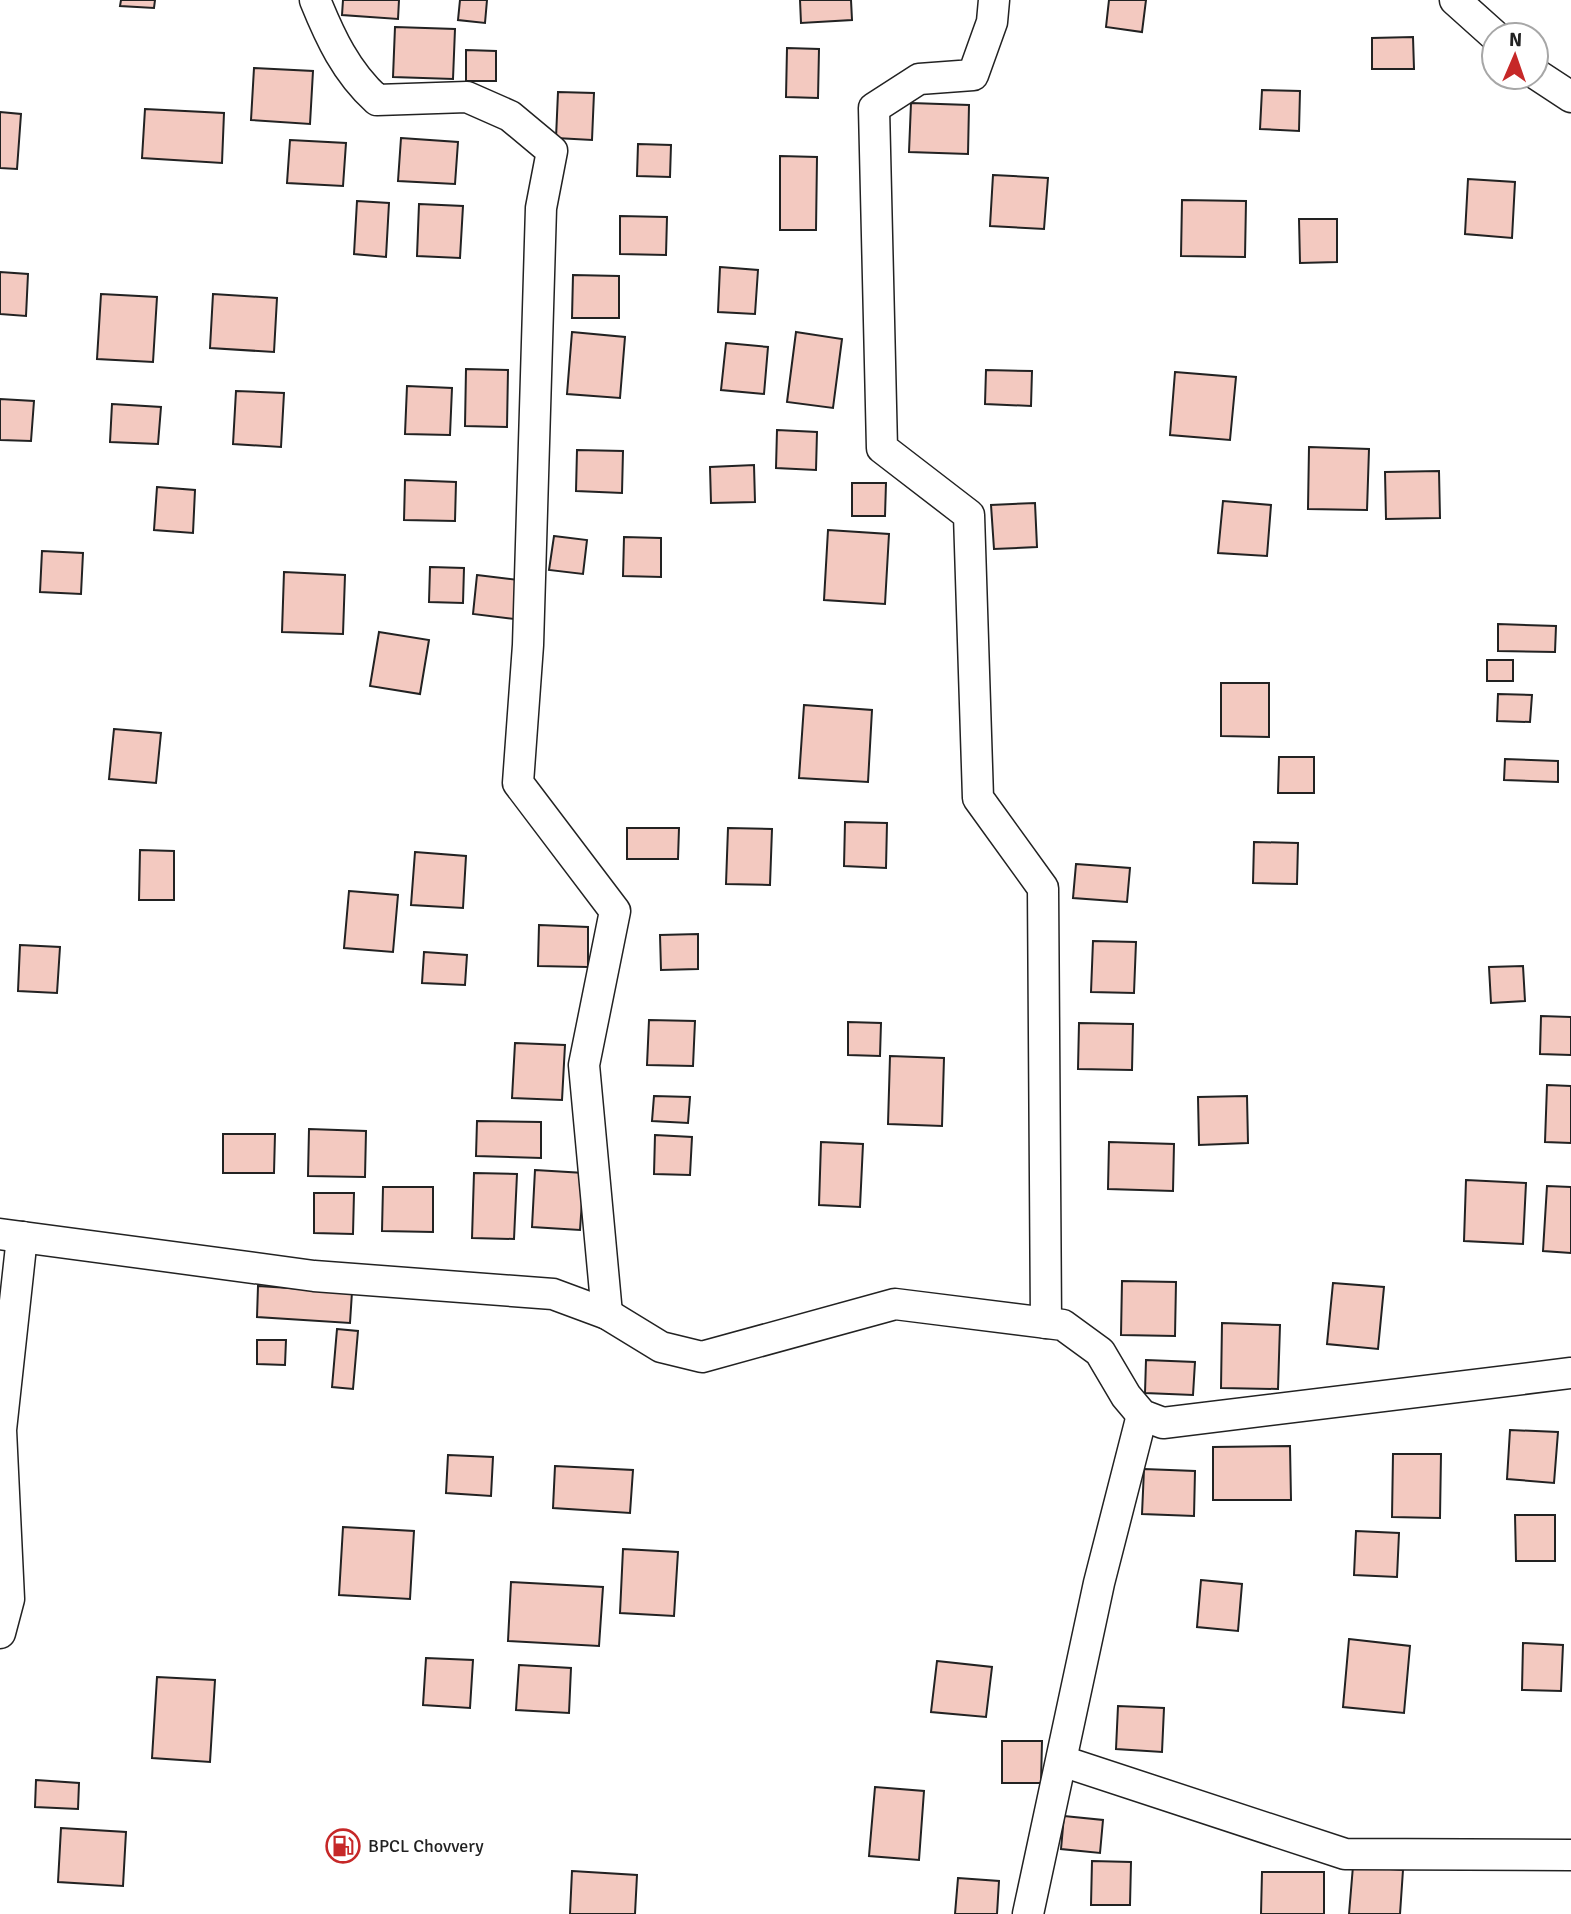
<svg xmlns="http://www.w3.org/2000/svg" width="1571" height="1914" viewBox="0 0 1571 1914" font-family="Signika,sans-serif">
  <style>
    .building { fill: #f3c9c0; stroke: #222; stroke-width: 2 }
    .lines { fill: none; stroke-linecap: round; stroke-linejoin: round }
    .street-casing { stroke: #222; stroke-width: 33 }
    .street { stroke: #fff; stroke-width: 30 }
    .labels { text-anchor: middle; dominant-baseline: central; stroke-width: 5; stroke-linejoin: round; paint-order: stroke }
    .poi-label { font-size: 18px; fill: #222; stroke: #fff; text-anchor: start }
  </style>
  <rect width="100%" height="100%" fill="#fff"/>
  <g class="building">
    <polygon points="121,0 155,0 154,8 120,6"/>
    <polygon points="343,0 399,0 398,19 342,15"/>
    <polygon points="460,0 487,0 485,23 458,20"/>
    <polygon points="800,0 851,0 852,20 801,23"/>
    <polygon points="1109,0 1146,0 1142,32 1106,27"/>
    <polygon points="395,27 455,29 453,79 393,77"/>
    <polygon points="1413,37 1414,69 1372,69 1372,38"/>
    <polygon points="787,48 819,49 818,98 786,97"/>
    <polygon points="466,50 496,51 496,81 466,81"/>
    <polygon points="254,68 313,71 310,124 251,120"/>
    <polygon points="1262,90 1300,91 1299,131 1260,129"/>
    <polygon points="558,92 594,93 592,140 556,138"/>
    <polygon points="911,103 969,105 968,154 909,152"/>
    <polygon points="145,109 224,113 222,163 142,158"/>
    <polygon points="0,112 21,114 17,169 0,168"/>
    <polygon points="401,138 458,142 455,184 398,181"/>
    <polygon points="290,140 346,143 343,186 287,183"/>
    <polygon points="638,144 671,145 670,177 637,176"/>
    <polygon points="780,156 817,157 816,230 780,230"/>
    <polygon points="993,175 1048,178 1044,229 990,226"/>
    <polygon points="1468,179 1515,182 1512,238 1465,234"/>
    <polygon points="1182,200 1246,201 1245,257 1181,256"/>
    <polygon points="357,201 389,203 386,257 354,254"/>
    <polygon points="419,204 463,206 460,258 417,256"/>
    <polygon points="620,216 667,217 666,255 620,254"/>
    <polygon points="1299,219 1337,219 1337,262 1300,263"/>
    <polygon points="720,267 758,270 755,314 718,312"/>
    <polygon points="0,272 28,274 26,316 0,314"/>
    <polygon points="573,275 619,276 619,318 572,318"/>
    <polygon points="101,294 157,297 153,362 97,359"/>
    <polygon points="213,294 277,298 274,352 210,348"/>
    <polygon points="572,332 625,337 620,398 567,394"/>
    <polygon points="796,332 842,339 833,408 787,402"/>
    <polygon points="726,343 768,347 764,394 721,390"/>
    <polygon points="466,369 508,370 507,427 465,426"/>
    <polygon points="986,370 1032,371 1031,406 985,404"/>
    <polygon points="1175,372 1236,377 1230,440 1170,435"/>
    <polygon points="407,386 452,388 450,435 405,434"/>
    <polygon points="236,391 284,393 281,447 233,444"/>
    <polygon points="0,399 34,401 31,441 0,440"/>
    <polygon points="112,404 161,407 158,444 110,442"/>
    <polygon points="777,430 817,432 816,470 776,468"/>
    <polygon points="1309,447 1369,449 1367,510 1308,509"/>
    <polygon points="577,450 623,451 622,493 576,491"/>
    <polygon points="754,465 755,502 711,503 710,467"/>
    <polygon points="1439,471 1440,518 1386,519 1385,472"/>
    <polygon points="405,480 456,482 455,521 404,520"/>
    <polygon points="852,483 886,483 885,516 852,516"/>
    <polygon points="157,487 195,490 193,533 154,530"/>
    <polygon points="1223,501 1271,505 1267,556 1218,553"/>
    <polygon points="1035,503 1037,547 994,549 991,505"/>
    <polygon points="828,530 889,534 885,604 824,600"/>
    <polygon points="554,536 587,540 583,574 549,570"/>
    <polygon points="624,537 661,538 661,577 623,576"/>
    <polygon points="42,551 83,553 81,594 40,592"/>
    <polygon points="430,567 464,568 463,603 429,602"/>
    <polygon points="284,572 345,575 343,634 282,632"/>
    <polygon points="477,575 519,580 514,619 473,614"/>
    <polygon points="1498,624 1556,626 1555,652 1498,651"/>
    <polygon points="379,632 429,640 420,694 370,686"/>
    <rect x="1487" y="660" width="26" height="21"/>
    <polygon points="1221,683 1269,683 1269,737 1221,736"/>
    <polygon points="1498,694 1532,695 1530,722 1497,721"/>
    <polygon points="804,705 872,710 868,782 799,778"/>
    <polygon points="114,729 161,733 156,783 109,779"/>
    <polygon points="1279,757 1314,757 1314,793 1278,793"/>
    <polygon points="1505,759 1558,761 1558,782 1504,780"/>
    <polygon points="845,822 887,823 886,868 844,866"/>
    <polygon points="627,828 679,828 678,859 627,859"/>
    <polygon points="728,828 772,829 770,885 726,884"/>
    <polygon points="1254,842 1298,843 1297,884 1253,883"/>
    <polygon points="140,850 174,851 174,900 139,900"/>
    <polygon points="415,852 466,856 463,908 411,905"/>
    <polygon points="1076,864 1130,868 1127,902 1073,898"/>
    <polygon points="349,891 398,895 393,952 344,948"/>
    <polygon points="539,925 588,927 588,967 538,966"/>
    <polygon points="698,934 698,969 661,970 660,935"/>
    <polygon points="1093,941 1136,942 1134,993 1091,992"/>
    <polygon points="20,945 60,947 57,993 18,991"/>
    <polygon points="424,952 467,955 465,985 422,983"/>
    <polygon points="1523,966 1525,1001 1491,1003 1489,967"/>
    <polygon points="1541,1016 1571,1017 1571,1055 1540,1054"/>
    <polygon points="649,1020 695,1021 693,1066 647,1065"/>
    <polygon points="848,1022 881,1023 880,1056 848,1055"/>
    <polygon points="1079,1023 1133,1024 1132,1070 1078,1069"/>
    <polygon points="515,1043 565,1045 562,1100 512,1098"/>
    <polygon points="890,1056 944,1058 942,1126 888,1124"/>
    <polygon points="1547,1085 1571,1086 1571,1143 1545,1142"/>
    <polygon points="654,1096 690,1097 688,1123 652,1121"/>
    <polygon points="1247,1096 1248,1143 1199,1145 1198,1097"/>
    <polygon points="477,1121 541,1122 541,1158 476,1156"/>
    <polygon points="309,1129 366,1131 365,1177 308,1176"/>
    <polygon points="223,1134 275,1134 274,1173 223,1173"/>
    <polygon points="655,1135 692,1137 690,1175 654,1174"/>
    <polygon points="821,1142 863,1144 860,1207 819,1205"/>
    <polygon points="1109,1142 1174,1144 1173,1191 1108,1189"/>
    <polygon points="535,1170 584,1173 580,1230 532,1227"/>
    <polygon points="474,1173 517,1174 514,1239 472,1238"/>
    <polygon points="1466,1180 1526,1183 1523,1244 1464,1241"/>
    <polygon points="1547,1186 1571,1187 1571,1253 1543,1251"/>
    <polygon points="383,1187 433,1187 433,1232 382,1231"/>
    <polygon points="314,1193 354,1193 353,1234 314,1233"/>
    <polygon points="1122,1281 1176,1282 1175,1336 1121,1335"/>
    <polygon points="1333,1283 1384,1287 1378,1349 1327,1344"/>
    <polygon points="258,1286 352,1292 350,1323 257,1317"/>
    <polygon points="1222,1323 1280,1325 1278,1389 1221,1388"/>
    <polygon points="337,1329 358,1331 353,1389 332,1387"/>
    <polygon points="257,1340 286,1340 285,1365 257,1364"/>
    <polygon points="1146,1360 1195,1362 1193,1395 1145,1393"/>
    <polygon points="1510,1430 1558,1432 1554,1483 1507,1479"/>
    <polygon points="1290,1446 1291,1500 1213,1500 1213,1447"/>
    <polygon points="1393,1454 1441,1454 1440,1518 1392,1517"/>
    <polygon points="448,1455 493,1457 491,1496 446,1493"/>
    <polygon points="555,1466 633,1470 630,1513 553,1508"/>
    <polygon points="1144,1469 1195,1471 1194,1516 1142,1514"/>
    <polygon points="1515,1515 1555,1515 1555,1561 1516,1561"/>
    <polygon points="343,1527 414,1531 410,1599 339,1595"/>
    <polygon points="1356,1531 1399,1533 1397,1577 1354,1575"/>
    <polygon points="623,1549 678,1552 674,1616 620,1613"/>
    <polygon points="1201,1580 1242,1584 1238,1631 1197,1627"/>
    <polygon points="511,1582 603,1587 599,1646 508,1641"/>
    <polygon points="1349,1639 1410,1646 1404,1713 1343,1707"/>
    <polygon points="1523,1643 1563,1645 1561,1691 1522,1690"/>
    <polygon points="426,1658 473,1660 470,1708 423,1705"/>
    <polygon points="937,1661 992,1667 986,1717 931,1712"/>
    <polygon points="519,1665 571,1668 569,1713 516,1710"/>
    <polygon points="157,1677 215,1680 210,1762 152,1758"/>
    <polygon points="1118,1706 1164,1708 1162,1752 1116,1749"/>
    <polygon points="1002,1741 1042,1741 1041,1783 1002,1783"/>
    <polygon points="36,1780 79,1783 78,1809 35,1807"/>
    <polygon points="875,1787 924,1791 919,1860 869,1856"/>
    <polygon points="1064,1816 1103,1820 1100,1853 1061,1849"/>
    <polygon points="61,1828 126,1832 123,1886 58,1882"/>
    <polygon points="1092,1861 1131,1862 1130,1905 1091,1905"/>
    <polygon points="1353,1866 1403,1870 1400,1914 1349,1914"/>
    <polygon points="572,1871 637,1875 635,1914 570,1914"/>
    <polygon points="1262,1872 1324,1872 1324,1914 1261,1914"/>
    <polygon points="958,1878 999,1881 997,1914 955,1914"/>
  </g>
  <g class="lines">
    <defs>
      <g id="street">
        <path d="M 315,0 C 330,37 346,72 377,100 L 467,97 L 510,116 L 552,151 L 541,208 L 528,645 L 518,783 L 615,911 L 584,1065 L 607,1314"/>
        <polyline points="994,0 992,22 973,75 919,79 874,108 882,448 969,515 978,798 1043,888 1046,1323"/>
        <polyline points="1455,0 1494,35"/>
        <polyline points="1536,74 1571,97"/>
        <polyline points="0,1234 314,1276 553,1294 607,1314 661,1347 702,1357 895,1304 1063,1325 1100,1352 1126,1396 1142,1415 1163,1423 1571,1373"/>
        <polyline points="0,1633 9,1599 1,1430 22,1237"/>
        <polyline points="1062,1761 1345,1854 1571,1855"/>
        <polyline points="1028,1914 1099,1583 1142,1415"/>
      </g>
    </defs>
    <use href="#street" class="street-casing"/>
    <use href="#street" class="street"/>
  </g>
  <defs>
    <symbol id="fuel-ring" viewBox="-11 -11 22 22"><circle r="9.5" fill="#fff" stroke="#c62828" stroke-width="1.5"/><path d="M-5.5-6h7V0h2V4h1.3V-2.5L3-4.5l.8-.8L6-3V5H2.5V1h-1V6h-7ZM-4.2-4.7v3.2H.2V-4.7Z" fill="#c62828"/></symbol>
  </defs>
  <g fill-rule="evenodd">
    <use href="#fuel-ring" x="324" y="1827" width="38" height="38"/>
  </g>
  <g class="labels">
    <g class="poi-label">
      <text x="368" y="1846">BPCL Chovvery</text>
    </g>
  </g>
  <g transform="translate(1515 56) rotate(2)"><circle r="33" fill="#ffffff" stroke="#a7a7a7" stroke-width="2"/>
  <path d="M0-5L12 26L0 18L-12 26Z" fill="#c62828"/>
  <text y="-10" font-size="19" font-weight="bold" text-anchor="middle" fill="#222222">N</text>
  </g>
</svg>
